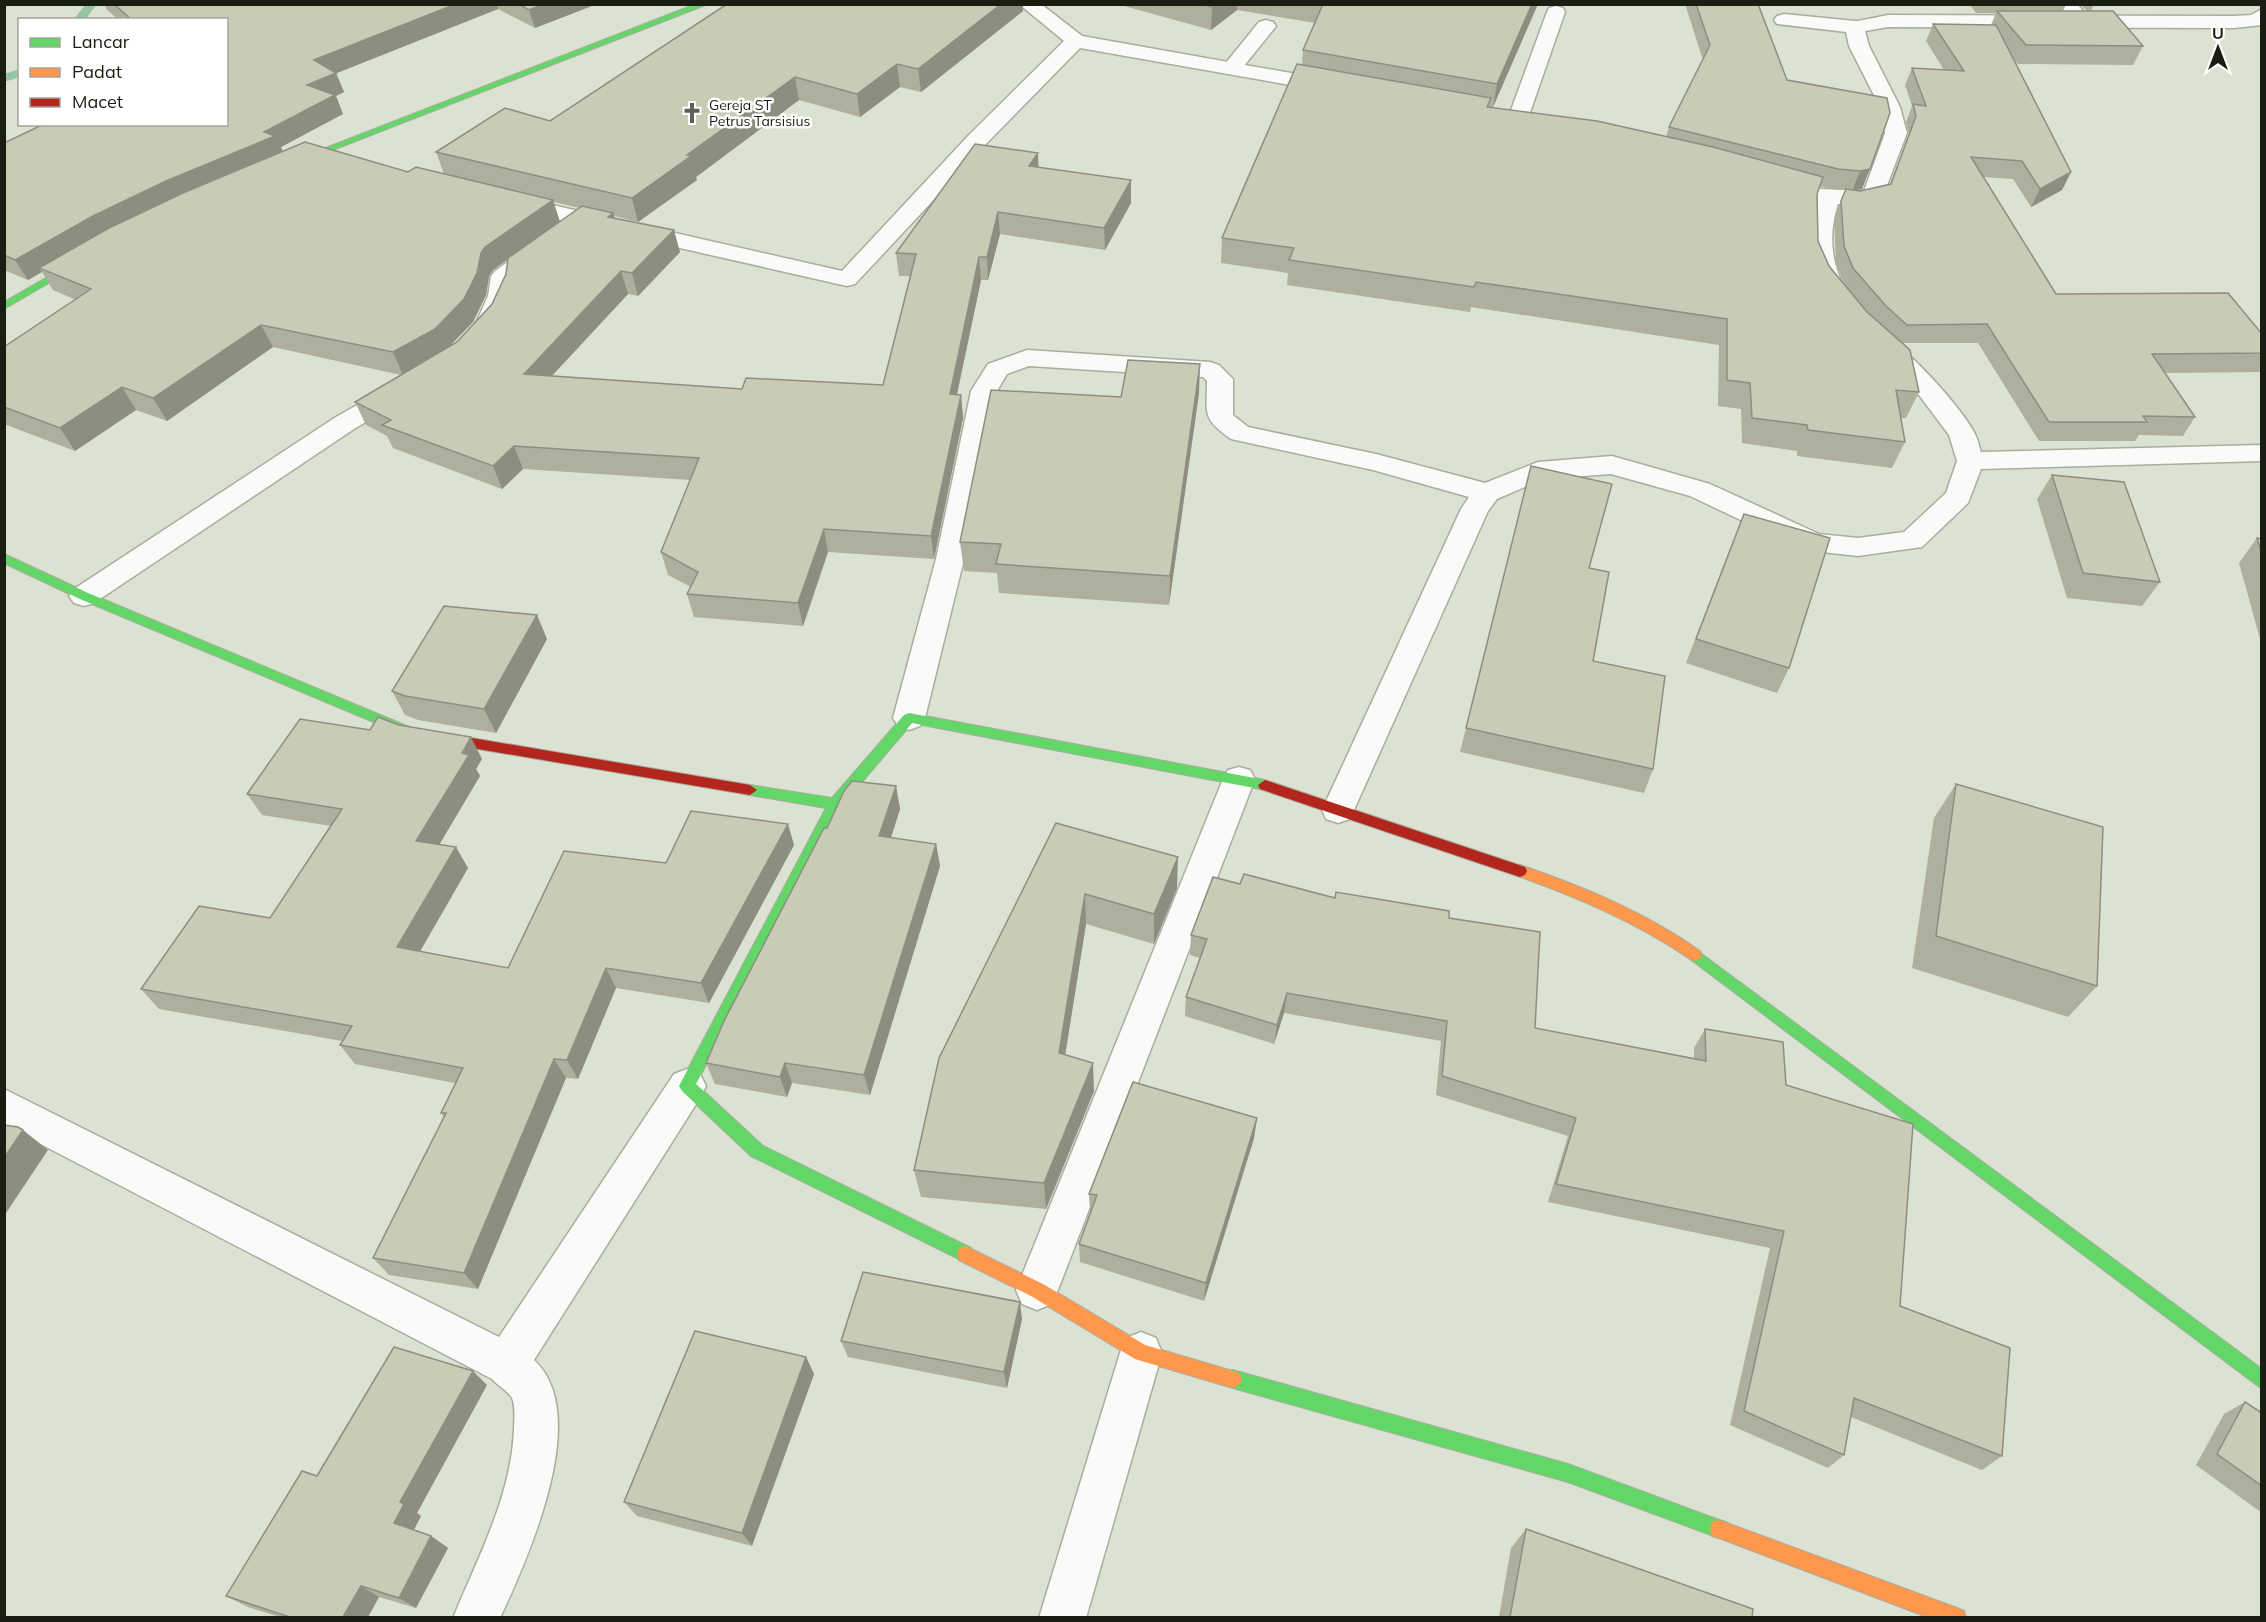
<svg xmlns="http://www.w3.org/2000/svg" width="2266" height="1622" viewBox="0 0 2266 1622" font-family="Mulish,sans-serif">
  <style>
    .lines { fill: none; stroke-linecap: round; stroke-linejoin: round }
    .stream { fill: #95c5a5; fill-rule: evenodd }
    .lane-casing { stroke: #a8ada0; stroke-width: 3 }
    .street-casing { stroke: #a8ada0; stroke-width: 3 }
    .fast-casing { stroke: #a8ada0; stroke-width: 2 }
    .slow-casing { stroke: #a8ada0; stroke-width: 2 }
    .jam-casing { stroke: #a8ada0; stroke-width: 2 }
    .lane { fill: #fafbf8; fill-rule: evenodd }
    .street { fill: #fafbf8; fill-rule: evenodd }
    .fast { fill: #63d668; fill-rule: evenodd }
    .slow { fill: #ff974d; fill-rule: evenodd }
    .jam { fill: #b3261e; fill-rule: evenodd }
    .wall { fill: #aeaf9d; fill-rule: evenodd }
    .shaded-wall { fill: #8d8e80 }
    .building { fill: #cacbb7; stroke: #8d8e80; stroke-width: 1.5 }
    .labels { text-anchor: middle; dominant-baseline: central; stroke-width: 5; stroke-linejoin: round; paint-order: stroke }
    .far-poi-label { font-size: 14px; fill: #1a1d12; stroke: #fff; text-anchor: start }
  </style>
  <rect width="100%" height="100%" fill="#dce2d1"/>
  <g class="lines">
    <g class="stream">
      <polygon points="86,4 97,4 85,20 73,20"/>
      <polygon points="20,69 20,77 4,82 4,74"/>
    </g>
    <defs>
      <g id="lane">
        <path d="M 2058,4 L 2077,4 L 2092,22 L 2089,26 C 2074,30 2066,16 2058,4 Z"/>
        <polygon points="1556,6 1563,8 1565,12 1527,121 1524,125 1517,127 1510,125 1507,121 1547,12 1549,8"/>
        <polygon points="1784,14 1855,21 1862,23 1865,27 1862,31 1855,33 1777,24 1774,20 1777,16"/>
        <polygon points="1266,20 1273,22 1276,26 1273,30 1239,72 1225,72 1222,68 1225,64 1259,22"/>
      </g>
      <g id="street">
        <polygon points="1019,4 1041,4 1082,36 1336,81 1343,83 1346,87 1343,91 1336,93 1080,48 984,146 855,284 847,286 513,210 505,208 502,203 505,198 513,196 842,271 968,136 1064,41"/>
        <path d="M 2262,9 L 2262,25 L 2234,28 L 1888,27 L 1865,31 L 1869,46 L 1900,107 L 1907,133 L 1881,201 L 1860,204 L 1838,204 C 1828,234 1831,265 1847,292 L 1843,297 L 1835,299 L 1827,297 C 1807,268 1805,234 1817,201 L 1765,188 L 1762,183 L 1765,178 L 1773,176 L 1822,189 L 1864,191 L 1885,133 L 1880,107 L 1849,46 L 1845,27 L 1848,23 L 1888,15 L 2234,16 L 2251,15 Z"/>
        <polygon points="542,241 550,243 554,248 514,279 512,296 497,328 488,330 479,328 476,323 488,296 491,276 495,271 534,243"/>
        <path d="M 1881,337 C 1904,342 1965,412 1975,434 C 1978,440 1979,446 1981,452 L 2262,445 L 2262,461 L 1981,469 L 1968,503 L 1922,547 L 1858,556 L 1804,550 L 1690,496 L 1611,474 L 1543,479 L 1497,499 L 1488,511 L 1354,810 L 1350,819 L 1338,823 L 1326,819 L 1322,810 L 1461,509 L 1469,497 L 1373,470 L 1231,439 C 1201,418 1207,413 1207,381 L 1203,377 L 1029,366 L 1007,374 L 997,391 L 964,559 L 925,718 L 920,726 L 909,730 L 898,726 L 893,718 L 936,559 L 971,391 L 988,364 L 1027,350 L 1210,362 L 1219,365 L 1233,379 L 1233,415 L 1248,427 L 1376,454 L 1485,483 L 1538,462 L 1612,456 L 1710,484 L 1819,534 L 1858,538 L 1904,532 L 1946,493 L 1957,461 L 1949,435 L 1910,383 L 1869,344 L 1872,339 Z"/>
        <polygon points="400,383 409,386 413,391 409,396 354,429 94,603 84,606 74,603 69,596 74,589 336,417 391,386"/>
        <polygon points="1239,767 1250,770 1255,779 1058,1290 1052,1304 1037,1310 1022,1304 1016,1290 1223,779 1228,770"/>
        <path d="M 687,1069 L 700,1074 L 706,1086 L 700,1098 L 534,1360 C 593,1414 528,1558 500,1618 L 453,1618 C 478,1557 511,1497 514,1430 C 514,1421 516,1407 512,1398 C 508,1391 497,1385 492,1379 L 4,1125 L 4,1089 L 499,1337 L 674,1074 Z"/>
        <polygon points="1141,1332 1156,1338 1162,1353 1086,1618 1039,1618 1120,1353 1126,1338"/>
      </g>
      <g id="fast">
        <polygon points="696,4 708,4 289,167 282,165"/>
        <polygon points="84,256 92,258 4,309 4,302"/>
        <polygon points="4,554 88,593 414,729 466,737 473,742 466,747 407,736 80,599 4,563"/>
        <polygon points="909,713 1265,780 1272,785 1265,790 912,723 840,808 696,1084 763,1146 971,1248 973,1254 971,1260 965,1262 751,1156 682,1091 679,1086 826,808 750,795 745,794 743,790 745,786 750,785 832,798 904,715"/>
        <polygon points="1695,949 2262,1369 2262,1389 1690,959 1688,955 1690,951"/>
        <polygon points="1233,1370 1568,1464 1719,1520 1726,1522 1728,1529 1726,1536 1719,1538 1568,1482 1233,1388 1227,1385 1224,1379 1227,1373"/>
      </g>
      <g id="slow">
        <path d="M 1520,865 C 1584,887 1645,912 1700,951 L 1702,955 L 1700,959 L 1695,961 L 1690,959 C 1636,922 1577,897 1515,875 L 1513,871 L 1515,867 Z"/>
        <polygon points="965,1246 1043,1284 1145,1345 1239,1373 1242,1379 1239,1385 1233,1388 1135,1359 1031,1296 959,1260 957,1254 959,1248"/>
        <polygon points="1719,1520 1957,1608 1964,1611 1966,1618 1930,1618 1719,1538 1712,1536 1710,1529 1712,1522"/>
      </g>
      <g id="jam">
        <polygon points="466,737 750,785 757,790 750,795 466,747 459,742"/>
        <polygon points="1265,780 1525,867 1527,871 1525,875 1520,877 1260,789 1258,785"/>
      </g>
    </defs>
    <use href="#lane" class="lane-casing"/>
    <use href="#street" class="street-casing"/>
    <use href="#fast" class="fast-casing"/>
    <use href="#slow" class="slow-casing"/>
    <use href="#jam" class="jam-casing"/>
    <use href="#lane" class="lane"/>
    <use href="#street" class="street"/>
    <use href="#fast" class="fast"/>
    <use href="#slow" class="slow"/>
    <use href="#jam" class="jam"/>
  </g>
  <g class="wall">
    <path d="M 104,4 L 597,4 L 535,28 L 498,9 L 336,73 L 344,92 L 336,96 L 343,114 L 281,147 L 283,152 L 408,172 L 444,174 L 436,152 L 550,121 L 1023,11 L 921,92 L 900,87 L 860,117 L 799,100 L 696,177 L 697,180 L 638,222 L 614,216 L 615,218 L 680,252 L 638,296 L 628,294 L 552,376 L 742,389 L 883,385 L 910,276 L 899,276 L 896,253 L 1039,167 L 1131,180 L 1131,203 L 1105,250 L 1000,234 L 988,280 L 981,280 L 957,395 L 961,395 L 963,418 L 934,559 L 828,552 L 803,626 L 694,617 L 687,594 L 691,587 L 668,575 L 661,552 L 690,480 L 523,469 L 502,489 L 393,448 L 387,436 L 366,425 L 355,402 L 401,375 L 273,347 L 167,421 L 136,410 L 75,451 L 4,424 L 4,347 L 76,300 L 53,290 L 42,272 L 28,280 L 4,270 L 4,143 L 226,124 L 226,20 L 119,20 L 107,10 ZM 553,202 L 554,202 L 579,208 L 560,222 ZM 508,259 L 506,274 L 492,304 L 457,342 L 450,345 L 473,322 L 486,295 L 489,276 L 493,270 Z"/>
    <path d="M 1117,4 L 1538,4 L 1493,107 L 1489,107 L 1666,137 L 1669,127 L 1703,60 L 1685,4 L 1758,4 L 1787,80 L 1887,98 L 1862,189 L 1855,190 L 1860,191 L 1890,184 L 1909,134 L 1906,122 L 1912,106 L 1905,85 L 1912,68 L 1944,70 L 1926,41 L 1933,24 L 1991,25 L 1996,13 L 1976,13 L 1969,4 L 2066,4 L 2063,11 L 2087,11 L 2080,4 L 2094,4 L 2091,11 L 2143,46 L 2133,65 L 2018,64 L 2014,60 L 2071,172 L 2062,190 L 2031,207 L 2013,179 L 1983,177 L 2056,294 L 2262,334 L 2262,372 L 2165,373 L 2195,417 L 2183,436 L 2139,435 L 2135,441 L 2039,441 L 1978,343 L 1903,343 L 1919,392 L 1906,418 L 1901,418 L 1905,442 L 1892,468 L 1797,456 L 1797,451 L 1742,443 L 1741,409 L 1718,406 L 1719,345 L 1471,307 L 1470,312 L 1287,285 L 1288,273 L 1221,263 L 1222,238 L 1302,65 L 1303,50 L 1315,23 L 1237,10 L 1211,30 ZM 1820,186 L 1830,189 L 1845,190 L 1834,219 L 1836,264 L 1845,285 L 1829,266 L 1818,241 L 1817,194 Z"/>
    <polygon points="1199,393 1169,605 999,593 997,573 964,571 960,542 1121,397"/>
    <polygon points="1531,466 1589,568 1593,661 1653,769 1644,793 1460,752"/>
    <polygon points="2052,475 2160,582 2142,606 2067,598 2037,499"/>
    <polygon points="1734,538 1789,668 1777,693 1686,663"/>
    <polygon points="2257,538 2262,539 2262,646 2239,563"/>
    <polygon points="547,639 496,733 418,720 405,715 392,691"/>
    <polygon points="482,759 476,769 480,776 439,844 468,868 420,951 508,968 666,863 794,845 709,1003 616,988 578,1079 566,1078 478,1289 389,1275 373,1258 444,1117 441,1113 455,1083 355,1064 340,1045 342,1041 159,1009 141,989 270,918 331,826 262,815 247,794"/>
    <polygon points="1956,784 2097,986 2068,1017 1912,968 1934,818"/>
    <polygon points="896,786 900,809 891,838 936,844 940,866 870,1095 792,1083 787,1097 715,1084 706,1063 827,828"/>
    <polygon points="1056,823 1177,888 1154,944 1086,924 1065,1055 1094,1091 1046,1209 921,1197 914,1170"/>
    <polygon points="1240,884 1335,898 1449,918 1535,1028 1694,1058 1694,1048 1705,1029 1786,1085 1900,1306 2002,1456 1982,1470 1851,1417 1844,1455 1828,1468 1730,1425 1770,1248 1548,1202 1568,1136 1436,1095 1441,1041 1284,1013 1274,1044 1185,1016 1186,997 1200,958 1190,955 1191,935"/>
    <polygon points="1257,1118 1254,1138 1204,1301 1080,1262 1079,1244 1090,1214 1089,1194"/>
    <polygon points="1022,1319 1007,1388 848,1357 841,1341"/>
    <polygon points="806,1357 814,1374 752,1546 637,1516 624,1502"/>
    <polygon points="487,1385 417,1513 421,1516 414,1530 431,1536 448,1548 416,1608 379,1597 368,1617 280,1617 248,1607 226,1596 317,1476"/>
    <polygon points="2245,1402 2262,1413 2262,1513 2196,1465 2224,1414"/>
    <polygon points="1526,1529 1752,1617 1499,1617 1511,1548"/>
  </g>
  <g class="shaded-wall">
    <polygon points="456,4 497,4 498,9 322,79 314,60"/>
    <polygon points="544,4 597,4 535,28 529,10"/>
    <polygon points="1001,4 1023,4 1023,11 921,92 918,69"/>
    <polygon points="1216,4 1237,4 1237,10 1211,30 1212,7"/>
    <polygon points="1532,4 1538,4 1493,107 1497,84"/>
    <polygon points="897,64 900,87 860,117 857,94"/>
    <polygon points="336,73 344,92 336,96 343,114 281,147 284,155 39,268 42,272 28,280 15,260 93,216 264,132 307,85"/>
    <polygon points="795,77 799,100 696,177 697,180 638,222 632,198 687,155"/>
    <polygon points="1038,153 1039,175 1029,166"/>
    <polygon points="1870,169 1862,189 1852,191 1860,171"/>
    <polygon points="2071,172 2062,190 2031,207 2040,189"/>
    <polygon points="1131,180 1131,203 1105,250 1104,228"/>
    <polygon points="553,200 560,222 493,270 489,276 486,295 473,322 445,351 403,375 393,352 485,247"/>
    <polygon points="998,212 1000,234 988,280 987,257"/>
    <polygon points="613,213 620,236 608,217"/>
    <polygon points="674,230 680,252 638,296 632,273"/>
    <polygon points="979,257 981,280 952,417 950,394"/>
    <polygon points="621,271 628,294 532,397 524,374"/>
    <polygon points="261,325 273,347 167,421 153,398"/>
    <polygon points="1200,364 1199,393 1169,605 1170,576"/>
    <polygon points="122,387 136,410 75,451 60,428"/>
    <polygon points="961,395 963,418 934,559 931,536"/>
    <polygon points="514,446 523,469 502,489 493,466"/>
    <polygon points="824,529 828,552 803,626 798,603"/>
    <polygon points="537,615 547,639 496,733 484,709"/>
    <polygon points="471,737 482,759 476,769 480,776 429,862 416,841"/>
    <polygon points="896,786 900,809 884,859 879,836"/>
    <polygon points="788,824 794,845 709,1003 701,983"/>
    <polygon points="936,844 940,866 870,1095 864,1075"/>
    <polygon points="456,847 468,868 411,967 397,947"/>
    <polygon points="1178,857 1177,888 1154,944 1154,914"/>
    <polygon points="1085,894 1086,924 1061,1081 1059,1053"/>
    <polygon points="606,968 616,988 578,1079 567,1060"/>
    <polygon points="1287,993 1284,1013 1274,1044 1277,1025"/>
    <polygon points="554,1059 566,1078 478,1289 464,1273"/>
    <polygon points="785,1063 792,1083 787,1097 780,1077"/>
    <polygon points="1093,1063 1094,1091 1046,1209 1044,1183"/>
    <polygon points="1257,1118 1254,1138 1204,1301 1206,1283"/>
    <polygon points="23,1130 48,1150 4,1216 4,1158"/>
    <polygon points="1020,1302 1022,1319 1007,1388 1004,1372"/>
    <polygon points="806,1357 814,1374 752,1546 742,1533"/>
    <polygon points="473,1371 487,1385 417,1513 421,1516 411,1535 394,1523 400,1502"/>
    <polygon points="431,1536 448,1548 416,1608 399,1598"/>
    <polygon points="361,1586 379,1597 368,1617 343,1617"/>
  </g>
  <g class="building">
    <polygon points="114,4 456,4 314,60 336,73 307,85 335,95 264,132 275,136 166,181 93,216 15,260 4,255 4,143 44,124 226,124 226,20 132,20"/>
    <polygon points="519,4 544,4 529,10"/>
    <polygon points="727,4 1001,4 918,69 897,64 857,94 795,77 687,155 691,156 632,198 436,152 505,108 550,121"/>
    <polygon points="1201,4 1216,4 1212,7"/>
    <polygon points="1323,4 1532,4 1497,84 1303,50"/>
    <polygon points="1696,4 1758,4 1787,80 1887,98 1890,113 1870,169 1860,171 1838,169 1669,127 1710,45"/>
    <polygon points="1997,11 2113,11 2143,46 2026,45"/>
    <polygon points="1933,24 1996,25 2071,172 2040,189 2022,161 1971,157 2056,294 2228,293 2262,334 2262,353 2152,354 2195,417 2143,416 2147,422 2049,422 1987,324 1907,325 1886,306 1853,268 1844,246 1841,201 1846,189 1860,191 1891,184 1916,116 1913,104 1926,106 1912,68 1964,71"/>
    <polygon points="1297,64 1491,98 1487,107 1597,121 1713,147 1823,177 1817,194 1818,241 1829,266 1867,312 1910,350 1919,392 1896,390 1905,442 1808,430 1807,425 1752,418 1750,383 1727,380 1727,319 1476,282 1474,287 1289,260 1294,248 1222,238"/>
    <polygon points="305,142 408,172 416,167 553,200 485,247 481,253 477,273 464,299 435,329 393,352 261,325 153,398 122,387 60,428 4,407 4,347 91,289 39,268 109,228 183,193"/>
    <polygon points="975,144 1038,153 1029,166 1131,180 1104,228 998,212 987,257 979,257 950,394 961,395 931,536 824,529 798,603 687,594 698,572 661,552 699,458 514,446 493,466 382,425 391,420 355,402 457,342 492,304 506,274 508,258 582,206 613,213 608,217 674,230 632,273 621,271 524,374 742,389 746,378 883,385 916,254 896,253"/>
    <polygon points="1128,360 1200,364 1170,576 996,564 1001,544 960,542 991,390 1121,397"/>
    <polygon points="1531,466 1612,484 1589,568 1609,572 1593,661 1665,676 1653,769 1466,728"/>
    <polygon points="2052,475 2124,482 2160,582 2083,573"/>
    <polygon points="1744,514 1830,538 1789,668 1696,639"/>
    <polygon points="2257,538 2262,539 2262,554"/>
    <polygon points="444,606 537,615 484,709 405,696 392,691"/>
    <polygon points="378,717 399,725 471,737 462,753 469,755 416,841 456,847 397,947 508,968 564,851 666,863 691,811 788,824 701,983 606,968 567,1060 554,1059 464,1273 373,1258 446,1113 441,1113 463,1068 340,1045 352,1026 141,989 199,906 270,918 342,809 247,794 300,719 370,730"/>
    <polygon points="852,781 896,786 879,836 936,844 864,1075 785,1063 780,1077 706,1063 724,1021 824,828 827,828 844,791"/>
    <polygon points="1956,784 2103,827 2097,986 1936,936"/>
    <polygon points="1056,823 1178,857 1154,914 1085,894 1059,1053 1093,1063 1044,1183 914,1170 939,1058"/>
    <polygon points="1244,874 1335,898 1336,892 1449,911 1449,918 1540,932 1535,1028 1706,1061 1705,1029 1783,1042 1786,1085 1913,1124 1900,1306 2010,1348 2002,1456 1854,1398 1844,1455 1744,1411 1784,1231 1556,1184 1576,1118 1442,1076 1447,1021 1287,993 1277,1025 1186,997 1207,939 1191,935 1213,877 1240,884"/>
    <polygon points="1133,1082 1257,1118 1206,1283 1079,1244 1097,1195 1089,1194"/>
    <polygon points="4,1125 18,1127 23,1130 4,1158"/>
    <polygon points="863,1272 1020,1302 1004,1372 841,1341"/>
    <polygon points="695,1331 806,1357 742,1533 624,1502"/>
    <polygon points="394,1347 473,1371 400,1502 404,1504 394,1523 431,1536 399,1598 361,1586 343,1617 290,1617 226,1596 302,1471 317,1476"/>
    <polygon points="2245,1402 2262,1413 2262,1486 2217,1454"/>
    <polygon points="1526,1529 1753,1609 1752,1617 1510,1617"/>
  </g>
  <defs>
    <symbol id="church-bare" viewBox="-9 -9 18 18"><path d="M-1.2-6h2.4v3.5h3.3v2.4h-3.3V6h-2.4V-.1h-3.3v-2.4h3.3Z" fill="#5e6255" stroke="#fff" stroke-width="2.5" paint-order="stroke"/></symbol>
  </defs>
  <g fill-rule="evenodd">
    <use href="#church-bare" x="677" y="98" width="30" height="30"/>
  </g>
  <g class="labels">
    <g class="far-poi-label">
      <text x="709" y="105">Gereja ST<tspan x="709" dy="16">Petrus Tarsisius</tspan></text>
    </g>
  </g>
  <rect width="2266" height="1622" fill="none" stroke="#1a1d12" stroke-width="12"/>
  <rect x="18" y="18" width="210" height="108" fill="#ffffff" stroke="#a3a5a0" stroke-width="1.5"/>
  <rect x="30" y="38" width="30" height="9" fill="#63d668" stroke="#a3a5a0" stroke-width="1.5"/>
  <text x="72" y="48" font-size="18" fill="#1a1d12">Lancar</text>
  <rect x="30" y="68" width="30" height="9" fill="#ff974d" stroke="#a3a5a0" stroke-width="1.5"/>
  <text x="72" y="78" font-size="18" fill="#1a1d12">Padat</text>
  <rect x="30" y="98" width="30" height="9" fill="#b3261e" stroke="#a3a5a0" stroke-width="1.5"/>
  <text x="72" y="108" font-size="18" fill="#1a1d12">Macet</text>
  <g transform="translate(2218 48)" stroke="#ffffff" stroke-width="4.5" paint-order="stroke">
  <path d="M0-4.5L10 22L0 15L-10 22Z" fill="#1a1d12"/>
  <text y="-9" font-size="16" font-weight="bold" text-anchor="middle" fill="#1a1d12">U</text>
  </g>
</svg>
